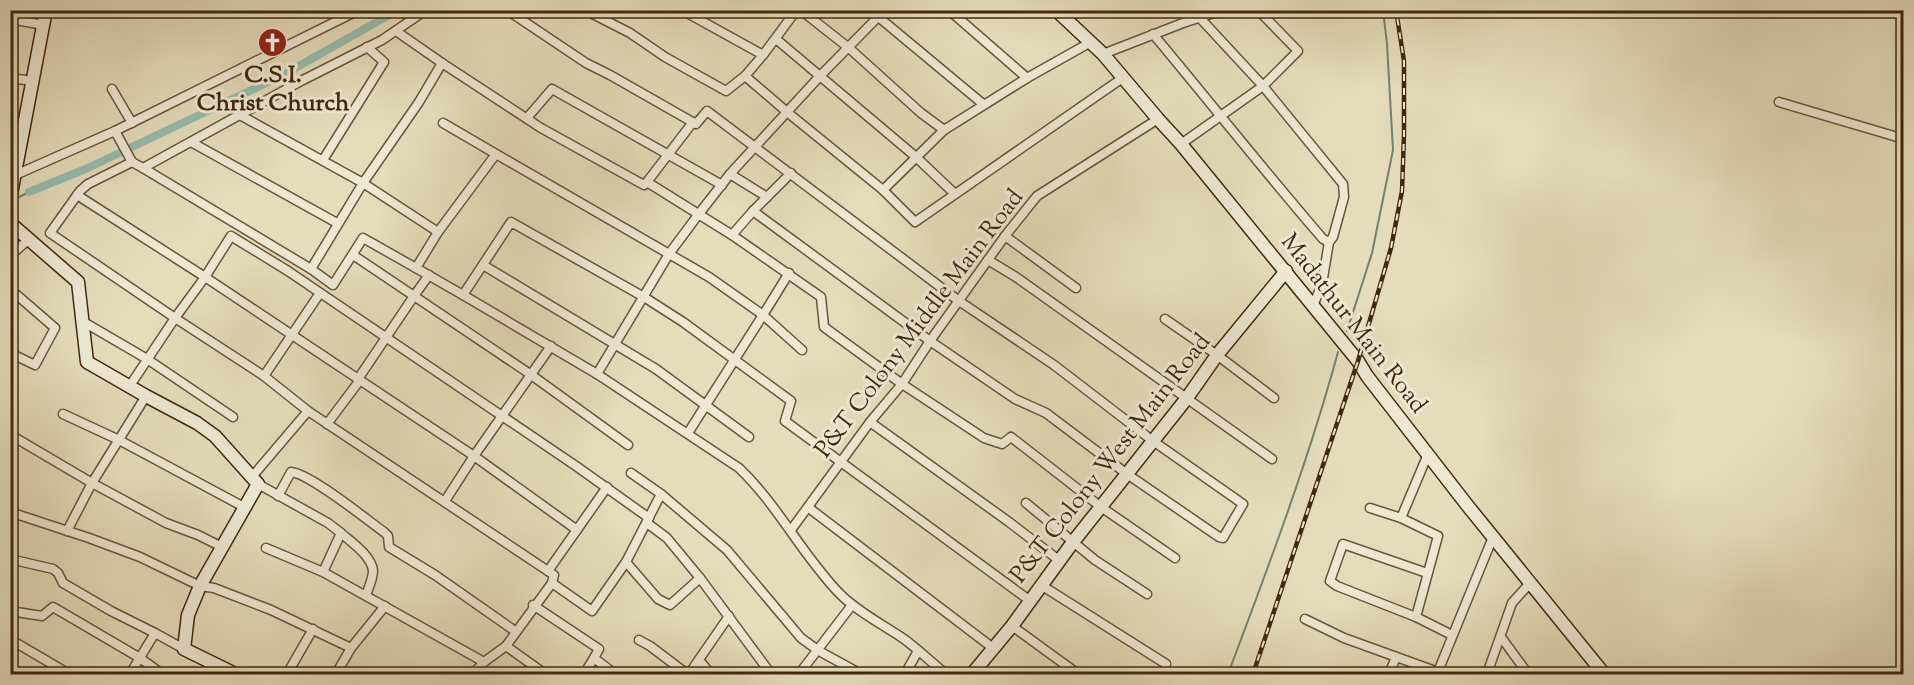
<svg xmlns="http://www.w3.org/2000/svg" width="1914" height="685" viewBox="0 0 1914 685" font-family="'Sorts Mill Goudy',serif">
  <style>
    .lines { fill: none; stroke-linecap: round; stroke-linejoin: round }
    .stream { stroke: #74816d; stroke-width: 2 }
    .canal { stroke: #96bcac; stroke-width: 8 }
    .street-casing { stroke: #6a553a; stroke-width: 11 }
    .secondary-casing { stroke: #41280f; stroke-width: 15 }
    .street { stroke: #eee8d3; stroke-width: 8 }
    .secondary { stroke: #eee8d3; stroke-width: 12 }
    .rail-casing { stroke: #41280f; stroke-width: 4.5 }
    .rail { stroke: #eee8d3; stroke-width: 2; stroke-dasharray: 7; stroke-linecap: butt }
    .labels { text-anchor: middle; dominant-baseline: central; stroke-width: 6; stroke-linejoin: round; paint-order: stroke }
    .poi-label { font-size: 24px; font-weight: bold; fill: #41280f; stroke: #eee8d3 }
    .street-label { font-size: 24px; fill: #41280f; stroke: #eee8d3 }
  </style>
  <rect width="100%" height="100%" fill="#e5dcbb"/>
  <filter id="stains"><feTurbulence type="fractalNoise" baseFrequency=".00333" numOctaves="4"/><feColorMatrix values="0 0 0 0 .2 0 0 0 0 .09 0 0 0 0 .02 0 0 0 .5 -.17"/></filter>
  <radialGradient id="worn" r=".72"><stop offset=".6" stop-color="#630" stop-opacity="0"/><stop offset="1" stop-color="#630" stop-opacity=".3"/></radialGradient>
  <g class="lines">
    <g class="stream">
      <polyline points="15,199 29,192"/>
      <polyline points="1347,331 1372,253 1393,150 1387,44 1383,10"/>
      <path d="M 1228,674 C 1268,568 1308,462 1338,352"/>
    </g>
    <polyline class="canal" points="29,192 88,168 283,75 398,10"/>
    <defs>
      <g id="street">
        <polyline points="507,10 586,63 610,75 696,124 707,111 959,301 1054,365 1153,441 1243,504 1223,538 1219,537 1127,474 1046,413 1015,399 930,341 753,211"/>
        <polyline points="585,10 630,33 665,57 726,91 745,76"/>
        <polyline points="691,10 689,14 763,55 795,12 802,11 849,48 921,113 944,130"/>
        <polyline points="870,10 983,104"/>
        <polyline points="949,10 1027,78"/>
        <polyline points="1200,18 1263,86 1343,184 1344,197 1333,237 1329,242 1322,284 1313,306"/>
        <polyline points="10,19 44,25"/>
        <polyline points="396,31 442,63"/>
        <path d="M 1153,34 C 1210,102 1265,172 1323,239 L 1329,242"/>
        <polyline points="776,39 916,157 955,194"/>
        <polyline points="1103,54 1183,23 1223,10"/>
        <polyline points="763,55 745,76 787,112 883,190 915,222 1124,77"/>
        <polyline points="10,78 33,81"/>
        <polyline points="112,89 132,123"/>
        <polyline points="1779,102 1904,139"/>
        <polyline points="240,115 363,183 419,102 442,63 541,128 644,185 647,182 732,235 821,297 824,327 902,384 984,438 1002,444 1011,437 1101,507 1175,558"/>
        <polyline points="527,118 552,89 722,185"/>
        <polyline points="443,123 496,154"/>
        <polyline points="10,126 24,129"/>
        <polyline points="115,131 132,162 88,184 80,191 50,233 175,318 129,387"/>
        <polyline points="191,142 337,223"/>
        <polyline points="1181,144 1263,86 1298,51 1258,10"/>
        <polyline points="323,160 384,62 367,47"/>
        <polyline points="132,162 143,168 303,80 382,40 426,10"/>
        <polyline points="143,168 311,269 333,285 363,238 416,268"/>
        <polyline points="730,174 767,197"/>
        <polyline points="13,176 115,131 359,10"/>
        <polyline points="647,182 693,122"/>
        <polyline points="883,190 944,130 1027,78 1091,42"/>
        <polyline points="77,195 205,277 175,318 264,376 320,293"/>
        <polyline points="732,235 753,211 791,173"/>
        <polyline points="1005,236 1076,288"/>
        <polyline points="353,255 414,296 429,275"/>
        <polyline points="10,256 29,239"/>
        <polyline points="988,260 1016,277 1272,459"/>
        <polyline points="483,265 656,369 749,437"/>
        <polyline points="311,269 363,183 438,232"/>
        <polyline points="789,273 763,315 802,350"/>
        <polyline points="10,289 55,328 35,365 10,353"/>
        <polyline points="463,295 416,268 438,232 496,154 709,277 763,315 688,433"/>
        <polyline points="1165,319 1217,355 1274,398"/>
        <polyline points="82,321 147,359 233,417"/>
        <polyline points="597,374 669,254 698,215 730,174 820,76 878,17 889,10"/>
        <polyline points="358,379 414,296 530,374 628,445"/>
        <polyline points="10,412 12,413"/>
        <polyline points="63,414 119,440 244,507"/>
        <polyline points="870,422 1009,522 1060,561"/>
        <polyline points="327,424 360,380"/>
        <polyline points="14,437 92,483 166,523 198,535 222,547"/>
        <polyline points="631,473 661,494 727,550 801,638 819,651 861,674"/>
        <polyline points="251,478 308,411"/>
        <polyline points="258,484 328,523 341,533 323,572 484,662 506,646 552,583 554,575 308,411 264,376"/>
        <path d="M 278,496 L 291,472 C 309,473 366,519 384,532 L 388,536 L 389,547 L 435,575 L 515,631"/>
        <polyline points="445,501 474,456 551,346"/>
        <polyline points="1026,503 1095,560 1147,594"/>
        <polyline points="809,508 993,648"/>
        <polyline points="1370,508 1401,518 1438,536 1416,617"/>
        <polyline points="10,512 89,538 140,557 200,586 214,588 271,610 351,648"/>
        <polyline points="1401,518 1428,454"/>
        <polyline points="647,523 667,538 700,578 771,674"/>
        <polyline points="577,530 474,456 205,277 231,236 288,271 576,466 649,518"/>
        <polyline points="791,530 870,422 902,384 930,341 1005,236 1037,196 1158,119"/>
        <polyline points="67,531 92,483 146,396"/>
        <path d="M 341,533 C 351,542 372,556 373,571 C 373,578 369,587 366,595"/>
        <polyline points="266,548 323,572"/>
        <polyline points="10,559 53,569 58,573 63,583 111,611 155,633"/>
        <polyline points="626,562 658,599 670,605 700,578"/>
        <polyline points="548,571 607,487"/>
        <polyline points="1427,573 1343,544 1330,581 1337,586 1416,617 1452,635"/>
        <polyline points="552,583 592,611 626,562 661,494"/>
        <polyline points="1041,585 1166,664"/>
        <polyline points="533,605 599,649 594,658"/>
        <polyline points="10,611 42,616 53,607 140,658 162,674"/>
        <polyline points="1305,619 1344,638 1438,672"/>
        <polyline points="1012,626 1078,674"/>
        <polyline points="1501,637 1528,674"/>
        <polyline points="639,640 650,646 687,674"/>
        <polyline points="10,642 13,641 69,674"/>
        <polyline points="506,646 545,674"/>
        <polyline points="699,660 711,674"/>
        <polyline points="977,670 987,674"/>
        <polyline points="1290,673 1295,674"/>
        <polyline points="130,674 155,633 184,649"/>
        <polyline points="287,674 313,629"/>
        <polyline points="336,674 351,648 385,606"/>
        <polyline points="473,674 484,662"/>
        <polyline points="584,674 594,658 615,674"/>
        <polyline points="689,674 729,616"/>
        <polyline points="799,674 852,605"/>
        <polyline points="905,674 918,651"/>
        <path d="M 946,674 C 932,663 919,650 904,639 C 882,624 858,612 840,594 C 802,555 778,505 739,468 L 597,374 L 463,295 L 511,222 L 644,297 L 683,322 L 791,401 L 785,421 L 1029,600"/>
        <polyline points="1389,674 1396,657"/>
        <polyline points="1437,674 1493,537"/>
        <polyline points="1487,674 1512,603 1530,583"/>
      </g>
      <g id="secondary">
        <polyline points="1056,10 1103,54 1158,119 1181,144 1358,361 1367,376 1467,505 1604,674"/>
        <polyline points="10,199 46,10"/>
        <polyline points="10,223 78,282 87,362 146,396 197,423 215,436 258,484 200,586 188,615 184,649 235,674"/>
        <polyline points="972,674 1012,626 1073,542 1187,398 1217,355 1286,271"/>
      </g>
    </defs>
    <use href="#street" class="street-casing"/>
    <use href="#secondary" class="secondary-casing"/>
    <use href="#street" class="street"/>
    <use href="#secondary" class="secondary"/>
    <defs>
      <polyline id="rail" points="1253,674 1358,361 1391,248 1402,191 1404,135 1404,61 1396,10"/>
    </defs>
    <use href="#rail" class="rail-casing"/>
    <use href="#rail" class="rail"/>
  </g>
  <defs>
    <symbol id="church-disc" viewBox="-11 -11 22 22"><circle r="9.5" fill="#8f2418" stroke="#eee8d3"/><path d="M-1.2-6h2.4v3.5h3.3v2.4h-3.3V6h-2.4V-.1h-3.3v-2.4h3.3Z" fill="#fff"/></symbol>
  </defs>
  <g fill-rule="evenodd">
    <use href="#church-disc" x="256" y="26" width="33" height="33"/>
  </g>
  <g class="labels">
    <g class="poi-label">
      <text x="273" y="76">C.S.I.<tspan x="273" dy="28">Christ Church</tspan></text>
    </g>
    <g class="street-label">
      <text transform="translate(920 324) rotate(-53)">P&amp;T Colony Middle Main Road</text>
      <text transform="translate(1353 324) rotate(52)">Madathur Main Road</text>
      <text transform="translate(1111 459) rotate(-52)">P&amp;T Colony West Main Road</text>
    </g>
  </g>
  <rect width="1914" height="685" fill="none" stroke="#e5dcbb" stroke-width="36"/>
  <rect x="12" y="12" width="1890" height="661" fill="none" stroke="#41280f" stroke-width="3"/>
  <rect x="18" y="18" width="1878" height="649" fill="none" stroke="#41280f" stroke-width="1.5"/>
  <rect width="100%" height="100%" filter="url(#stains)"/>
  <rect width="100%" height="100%" fill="url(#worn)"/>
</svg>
